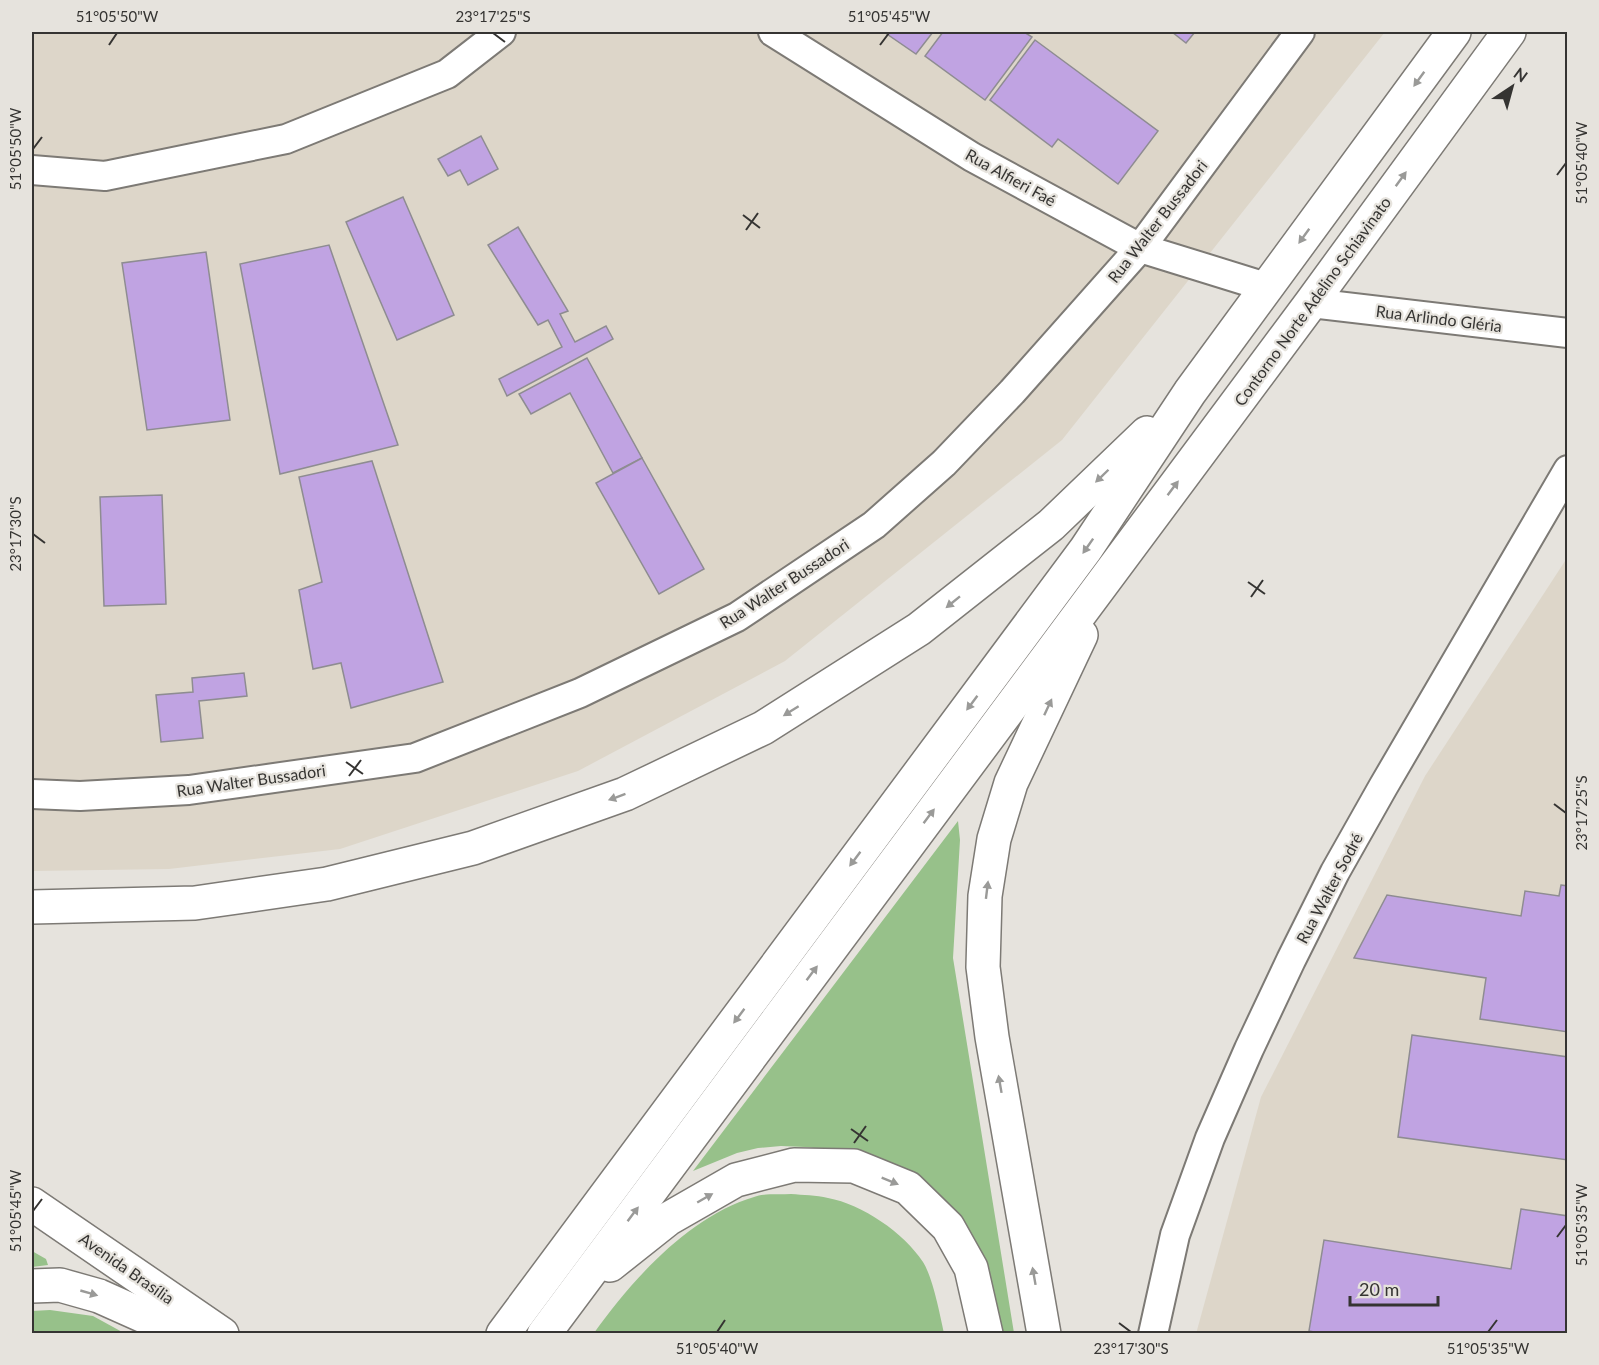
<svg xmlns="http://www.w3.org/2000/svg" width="1599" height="1365" viewBox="0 0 1599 1365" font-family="Lato,sans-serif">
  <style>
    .built { fill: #ddd6c9 }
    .green { fill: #97c18a }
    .building { fill: #c0a3e2; stroke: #8e8c91; stroke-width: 1.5 }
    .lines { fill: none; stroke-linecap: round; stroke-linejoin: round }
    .minor-casing { stroke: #7d7a75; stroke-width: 32 }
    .primary-casing { stroke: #7d7a75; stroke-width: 36 }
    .trunk-casing { stroke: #7d7a75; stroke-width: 36 }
    .minor { stroke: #fff; stroke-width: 28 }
    .primary { stroke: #fff; stroke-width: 33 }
    .trunk { stroke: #fff; stroke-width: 33 }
    .oneway { fill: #9a9a98 }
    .ticks { fill: none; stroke: #353432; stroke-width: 2 }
    .labels { text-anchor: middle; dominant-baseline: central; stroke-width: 4.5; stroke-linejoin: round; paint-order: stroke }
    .street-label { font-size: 16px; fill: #353432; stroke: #e6e3dd }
    .neatline { fill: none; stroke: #353432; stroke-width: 2 }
    .ticks-label { font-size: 15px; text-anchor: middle; fill: #353432 }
  </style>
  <rect width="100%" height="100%" fill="#e6e3dd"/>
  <g class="built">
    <polygon points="32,32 1385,32 1062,440 785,661 578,771 340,849 169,869 32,871"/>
    <polygon points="1567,558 1567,1333 1196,1334 1261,1097 1425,776"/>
  </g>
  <g class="green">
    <polygon points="958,821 960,840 953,958 1014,1333 990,1333 978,1269 849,1152 805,1147 781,1146 758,1148 737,1153 693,1171"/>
    <path d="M 791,1194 C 803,1195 816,1195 828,1198 C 862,1204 904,1233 923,1262 C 933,1278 940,1315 944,1333 L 594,1333 C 632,1280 689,1216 754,1197 C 765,1193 779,1195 791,1194 Z"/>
    <polygon points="32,1251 46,1259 48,1265 32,1267"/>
    <polygon points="50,1310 93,1316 124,1333 32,1333 32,1311"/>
  </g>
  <g class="building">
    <polygon points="884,32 933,32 916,54"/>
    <polygon points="943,32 1024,32 1032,37 985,100 925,56"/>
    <polygon points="1172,32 1195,32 1186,43"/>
    <polygon points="1035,40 1158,131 1118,184 1058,139 1052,147 990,100"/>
    <polygon points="481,136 498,169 468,185 460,170 448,176 438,159"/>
    <polygon points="403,197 454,315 397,340 346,222"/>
    <polygon points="518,227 568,311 560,314 575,342 606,326 613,339 507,396 499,379 562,347 548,320 538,325 488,245"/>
    <polygon points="329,245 398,445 280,474 240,264"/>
    <polygon points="206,252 230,420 147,430 122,263"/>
    <polygon points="587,358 642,458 613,473 570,393 531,414 519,394"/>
    <polygon points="642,458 704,569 659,594 596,483"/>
    <polygon points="372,461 443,682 351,708 341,663 313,669 299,590 322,582 299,477"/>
    <polygon points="162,495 166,604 104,606 100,497"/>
    <polygon points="244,673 247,696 199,701 203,738 161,742 156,695 193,692 192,678"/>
    <polygon points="1561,885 1568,886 1568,1032 1480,1019 1486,978 1354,958 1387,895 1521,916 1525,891 1559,896"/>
    <polygon points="1412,1035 1568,1057 1568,1160 1398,1137"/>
    <polygon points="1521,1209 1568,1216 1568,1334 1324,1334 1309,1331 1324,1240 1511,1269"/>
  </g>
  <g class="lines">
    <defs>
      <g id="minor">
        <polyline points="773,32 972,157 1140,248 1266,287"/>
        <polyline points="32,170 105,176 286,139 447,74 501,32"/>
        <polyline points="1311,303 1568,333"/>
        <polyline points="32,794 80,796 189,790 415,758 580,693 737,617 874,525 944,463 1012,392 1140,248 1300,32"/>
        <polyline points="1153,1334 1175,1235 1210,1138 1249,1049 1291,960 1335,872 1383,787 1568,470"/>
      </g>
      <polyline id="primary" points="32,1204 222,1334"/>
      <g id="trunk">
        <polyline points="32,907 195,903 327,884 473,848 625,794 763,728 919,629 1051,525 1147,433"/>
        <polyline points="610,1265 668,1219 736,1180 794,1165 854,1166 908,1188 948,1227 971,1268 986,1334"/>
        <polyline points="32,1286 60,1285 99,1296 184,1334"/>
        <polyline points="503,1334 1086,549 1190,392 1454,32"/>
        <polyline points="544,1334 1311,303 1509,32"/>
        <polyline points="1044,1334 992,1037 983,967 985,896 994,839 1011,783 1081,635"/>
      </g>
    </defs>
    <use href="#minor" class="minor-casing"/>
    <use href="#primary" class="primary-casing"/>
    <use href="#trunk" class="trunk-casing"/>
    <use href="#minor" class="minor"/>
    <use href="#primary" class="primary"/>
    <use href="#trunk" class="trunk"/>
  </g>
  <defs><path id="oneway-solid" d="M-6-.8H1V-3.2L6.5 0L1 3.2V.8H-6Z" transform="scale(1.5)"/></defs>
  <g class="oneway">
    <use href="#oneway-solid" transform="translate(1419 79) rotate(126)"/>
    <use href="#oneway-solid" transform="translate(1401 179) rotate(-54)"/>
    <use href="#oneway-solid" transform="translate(1304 236) rotate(126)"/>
    <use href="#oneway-solid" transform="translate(1102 476) rotate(136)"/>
    <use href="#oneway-solid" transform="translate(1173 488) rotate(-53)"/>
    <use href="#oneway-solid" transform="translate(1088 546) rotate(125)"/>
    <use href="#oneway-solid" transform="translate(953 602) rotate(141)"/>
    <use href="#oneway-solid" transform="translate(972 703) rotate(127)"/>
    <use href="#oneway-solid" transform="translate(1048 707) rotate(-65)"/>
    <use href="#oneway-solid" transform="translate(791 711) rotate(148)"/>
    <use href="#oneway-solid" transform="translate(617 797) rotate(160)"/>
    <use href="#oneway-solid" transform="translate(929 816) rotate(-53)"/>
    <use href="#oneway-solid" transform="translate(855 859) rotate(127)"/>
    <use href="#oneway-solid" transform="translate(987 890) rotate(-83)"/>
    <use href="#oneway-solid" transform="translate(812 973) rotate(-53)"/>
    <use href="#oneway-solid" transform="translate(739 1016) rotate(127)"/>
    <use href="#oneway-solid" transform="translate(1000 1084) rotate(-100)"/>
    <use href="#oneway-solid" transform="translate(890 1181) rotate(22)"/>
    <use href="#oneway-solid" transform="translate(705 1198) rotate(-30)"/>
    <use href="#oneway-solid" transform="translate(633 1214) rotate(-53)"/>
    <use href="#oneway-solid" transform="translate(1034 1276) rotate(-100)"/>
    <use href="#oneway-solid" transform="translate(89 1293) rotate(16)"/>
  </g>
  <path class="ticks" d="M 493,33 L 505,42M 109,45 L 117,33M 880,45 L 889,33M 33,149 L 42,137M 1557,175 L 1566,163M 743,215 L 760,228M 746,230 L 758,213M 33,534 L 45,543M 1248,582 L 1265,594M 1251,597 L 1263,580M 346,762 L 363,774M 349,776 L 361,760M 1554,804 L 1566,813M 851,1129 L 868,1141M 854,1143 L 866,1126M 33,1211 L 42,1199M 1557,1237 L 1566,1225M 1119,1323 L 1131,1332M 717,1332 L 725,1320M 1488,1332 L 1497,1320"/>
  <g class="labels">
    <g class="street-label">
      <text transform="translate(1011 177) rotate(29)">Rua Alfieri Faé</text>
      <text transform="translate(1157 221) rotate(-52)">Rua Walter Bussadori</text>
      <text transform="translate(1312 301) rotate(-54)">Contorno Norte Adelino Schiavinato</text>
      <text transform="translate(1439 318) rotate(7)">Rua Arlindo Gléria</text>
      <text transform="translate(784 583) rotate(-33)">Rua Walter Bussadori</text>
      <text transform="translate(251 780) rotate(-8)">Rua Walter Bussadori</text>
      <text transform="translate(1329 888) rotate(-62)">Rua Walter Sodré</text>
      <text transform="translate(127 1268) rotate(35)">Avenida Brasília</text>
    </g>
  </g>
  <rect width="1599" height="1365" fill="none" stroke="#e6e3dd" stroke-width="66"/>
  <g transform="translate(1512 87) rotate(36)" stroke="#e6e3dd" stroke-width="4.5" paint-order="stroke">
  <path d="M0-4.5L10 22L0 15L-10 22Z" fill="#353432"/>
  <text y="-9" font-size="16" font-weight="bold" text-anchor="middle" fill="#353432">N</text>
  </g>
  <path d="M1350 1296v9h88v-9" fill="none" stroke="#353432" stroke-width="3"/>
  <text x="1359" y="1296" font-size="18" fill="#353432" stroke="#e6e3dd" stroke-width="4.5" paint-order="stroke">20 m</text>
  <rect x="33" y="33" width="1533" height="1299" class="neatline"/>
  <g class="ticks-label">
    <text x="117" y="22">51°05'50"W</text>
    <text x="493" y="22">23°17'25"S</text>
    <text x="889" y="22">51°05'45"W</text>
    <text transform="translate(16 149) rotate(-90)" y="5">51°05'50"W</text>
    <text transform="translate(1582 163) rotate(-90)" y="5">51°05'40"W</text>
    <text transform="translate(16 534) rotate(-90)" y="5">23°17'30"S</text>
    <text transform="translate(1582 813) rotate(-90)" y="5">23°17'25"S</text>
    <text transform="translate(16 1211) rotate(-90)" y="5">51°05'45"W</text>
    <text transform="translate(1582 1225) rotate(-90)" y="5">51°05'35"W</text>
    <text x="717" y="1354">51°05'40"W</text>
    <text x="1131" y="1354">23°17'30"S</text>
    <text x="1488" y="1354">51°05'35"W</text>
  </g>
</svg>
